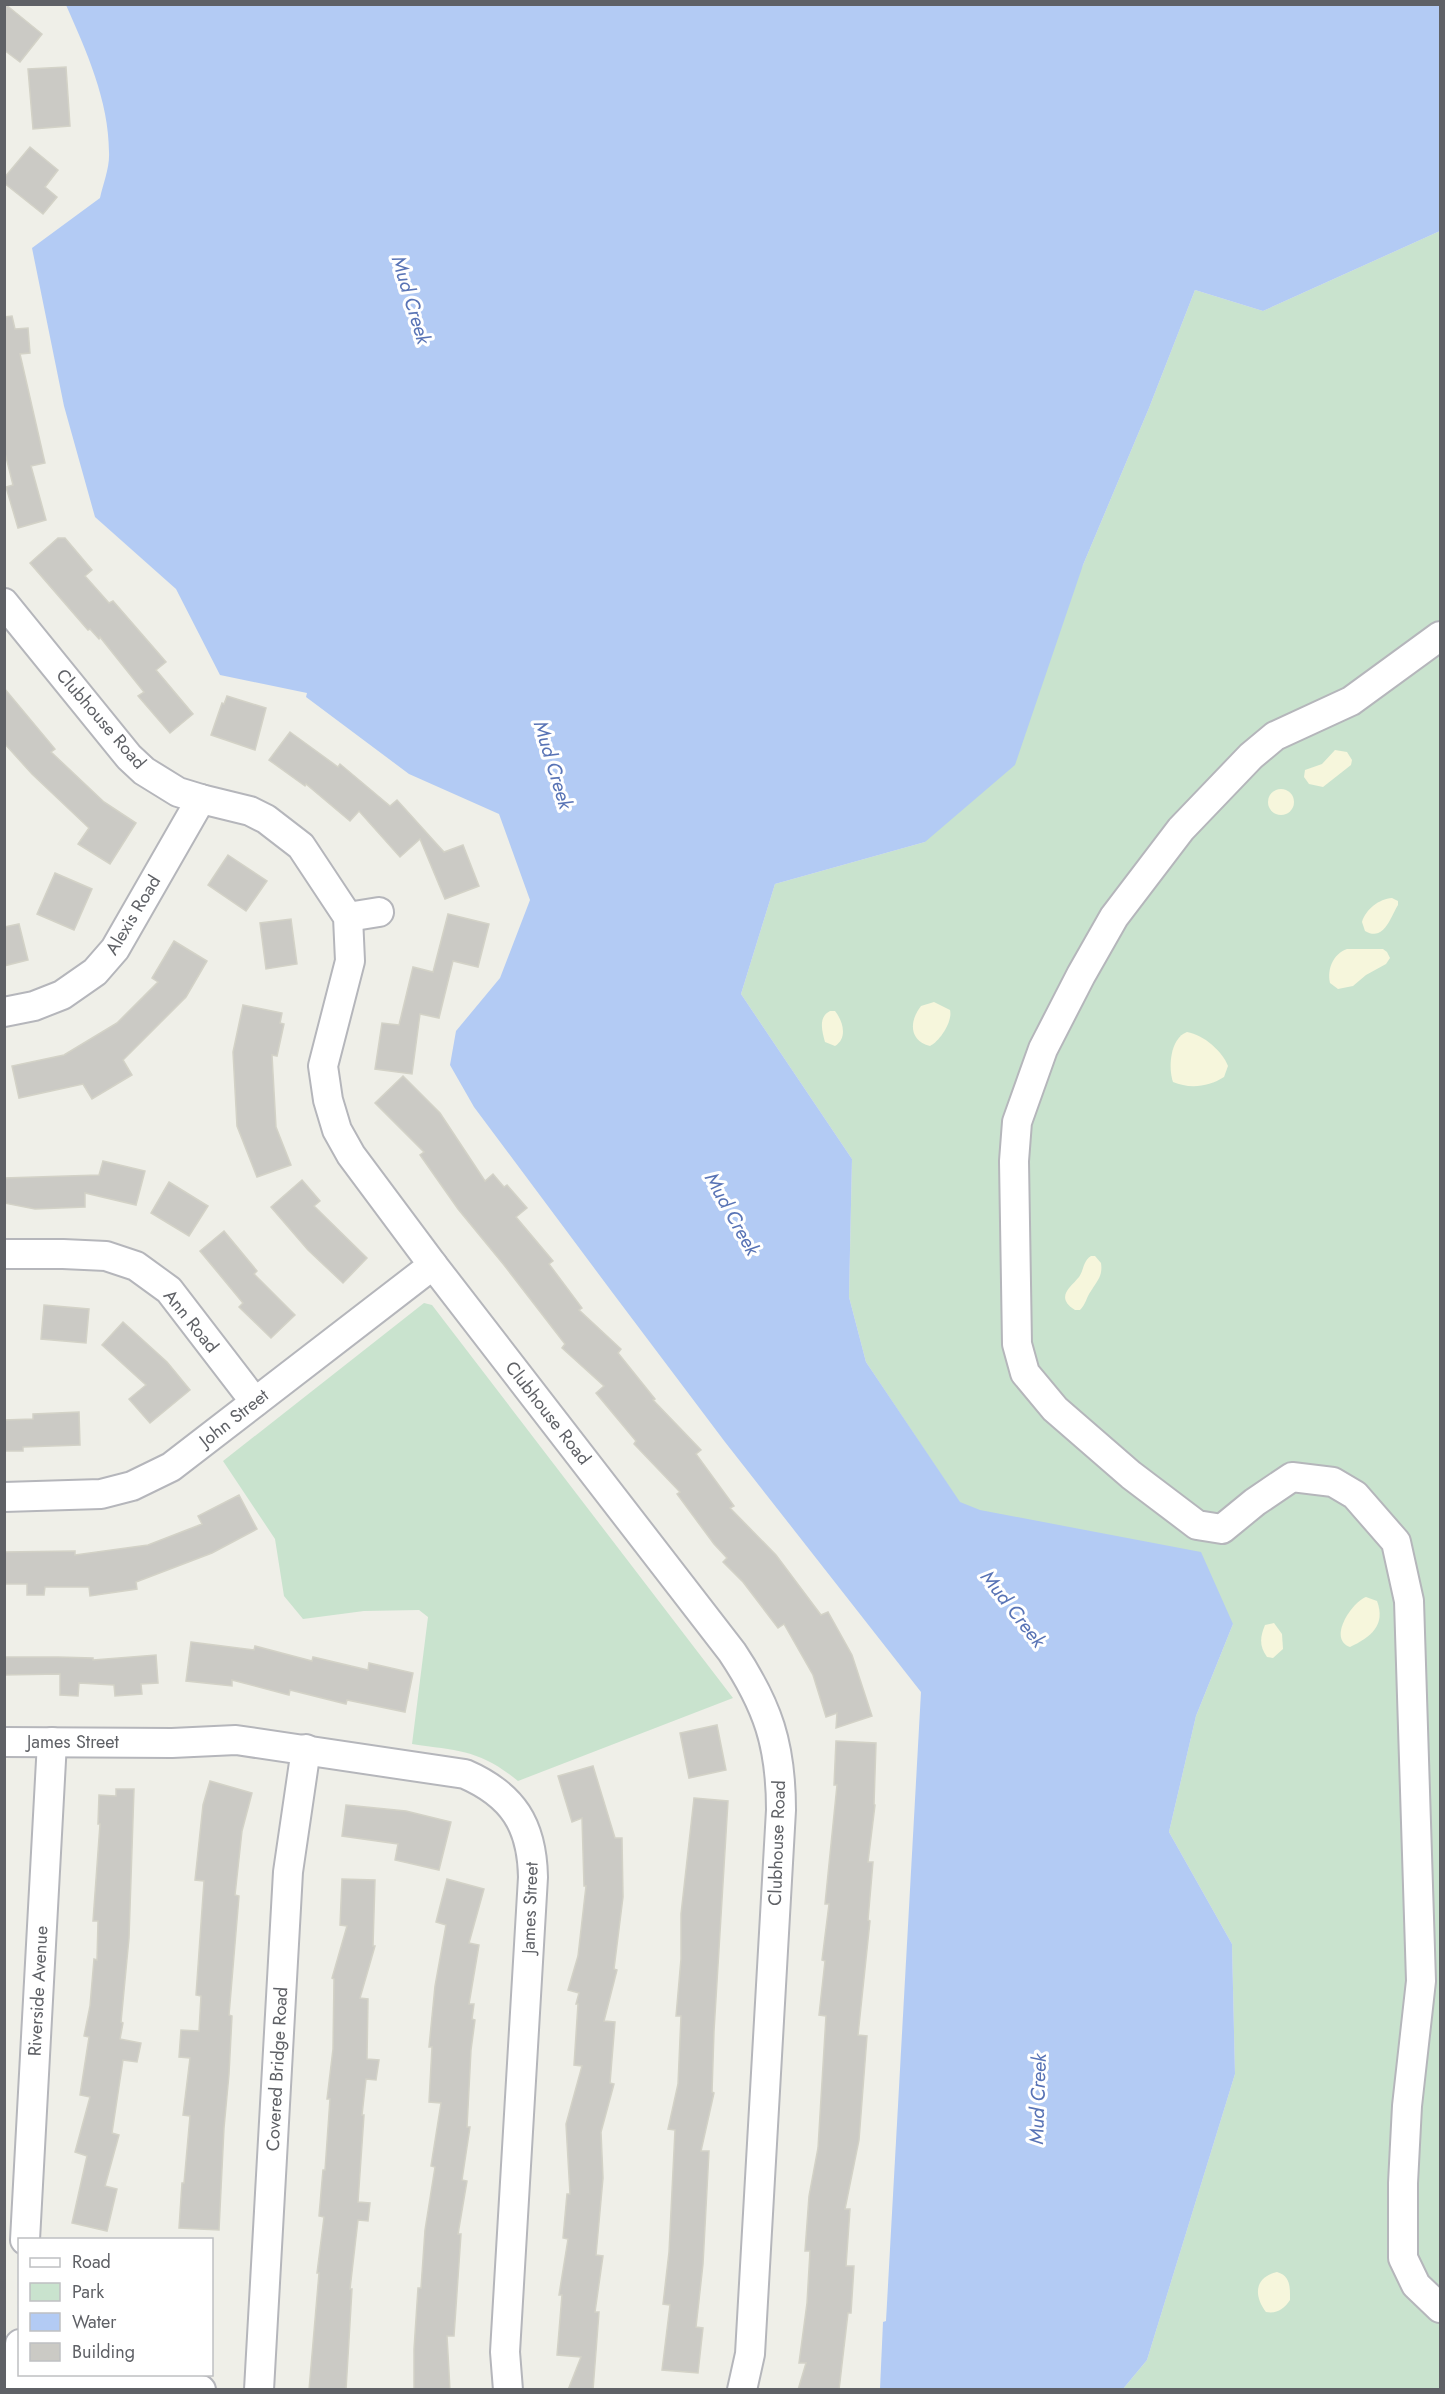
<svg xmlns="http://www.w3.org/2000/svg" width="1445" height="2394" viewBox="0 0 1445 2394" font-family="Jost,sans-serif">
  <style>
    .green { fill: #c9e3ce }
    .sand { fill: #f6f6dc }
    .water { fill: #b3cbf4 }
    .building { fill: #cbcac5; stroke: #d3d2c7; stroke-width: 1.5 }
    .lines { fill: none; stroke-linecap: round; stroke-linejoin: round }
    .minor-casing { stroke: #b5b6bb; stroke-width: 32 }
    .minor { stroke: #fff; stroke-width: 28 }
    .labels { text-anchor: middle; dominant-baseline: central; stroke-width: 6; stroke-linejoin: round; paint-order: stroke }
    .street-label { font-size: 18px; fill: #5f6166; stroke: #fff }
    .water-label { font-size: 20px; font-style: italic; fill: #5873b5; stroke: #fff }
  </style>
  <rect width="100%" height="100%" fill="#efefe8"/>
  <g class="green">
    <polygon points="1440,231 1440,2389 1123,2389 1147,2360 1235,2074 1232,1944 1169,1832 1196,1716 1233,1624 960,1503 866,1362 849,1297 852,1159 741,994 775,884 925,842 1083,565 1149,408 1195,290 1263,311"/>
    <path d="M 424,1303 L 432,1305 L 733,1698 L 518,1781 C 480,1750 460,1751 412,1744 L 428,1617 L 419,1610 L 364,1611 L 303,1619 L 284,1596 L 275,1539 L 223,1461 Z"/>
  </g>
  <g class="sand">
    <polygon points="1335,750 1347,752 1352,760 1351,765 1323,787 1309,784 1304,777 1305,770 1322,764"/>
    <circle cx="1281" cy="802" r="13"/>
    <path d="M 1392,898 L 1398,901 L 1398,905 C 1390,918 1384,942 1365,931 L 1362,922 C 1366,909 1379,899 1392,898 Z"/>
    <path d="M 1347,949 L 1383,949 L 1387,952 L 1390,958 L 1386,964 L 1366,975 L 1353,986 L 1338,989 L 1330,983 C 1327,969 1333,954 1347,949 Z"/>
    <path d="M 934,1002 L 950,1010 C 953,1021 940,1041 930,1046 C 909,1041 909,1021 921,1006 Z"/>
    <path d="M 830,1011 L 835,1011 C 843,1021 848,1038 835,1046 L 825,1042 C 822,1031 818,1017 830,1011 Z"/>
    <path d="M 1187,1032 C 1204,1035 1222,1051 1228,1066 L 1224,1077 C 1209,1087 1189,1089 1173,1082 C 1168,1068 1170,1038 1187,1032 Z"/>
    <path d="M 1091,1256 L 1095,1256 L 1101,1263 C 1103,1276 1097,1281 1091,1291 C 1086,1298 1086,1304 1080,1310 L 1075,1310 C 1055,1297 1070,1288 1079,1277 C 1084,1270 1083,1261 1091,1256 Z"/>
    <path d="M 1366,1597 L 1377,1601 C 1386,1625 1371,1637 1350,1647 C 1327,1639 1352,1602 1366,1597 Z"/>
    <path d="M 1274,1623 L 1282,1634 L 1283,1649 L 1273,1658 L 1267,1657 C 1259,1646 1260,1637 1265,1625 Z"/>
    <path d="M 1277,2272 C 1291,2276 1290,2288 1290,2300 C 1284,2309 1277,2314 1266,2312 C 1253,2295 1255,2277 1277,2272 Z"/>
  </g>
  <path class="water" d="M 66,5 L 1440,5 L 1440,231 L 1263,311 L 1195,290 L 1149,408 L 1083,565 L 1015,765 L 925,842 L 775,884 L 741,994 L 852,1159 L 849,1297 L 866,1362 L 960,1502 L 980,1510 L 1201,1552 L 1233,1624 L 1196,1716 L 1169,1832 L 1232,1944 L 1235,2074 L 1147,2360 L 1123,2389 L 880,2389 L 883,2322 L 886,2321 L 921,1692 L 725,1442 L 612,1292 L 474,1107 L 450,1065 L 456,1031 L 500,978 L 530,900 L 499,814 L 409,774 L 306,697 L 307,693 L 220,675 L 176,589 L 95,517 L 64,406 L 32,248 L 100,198 C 103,184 110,167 109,152 C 109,101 86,50 66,5 Z"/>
  <g class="building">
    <polygon points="5,4 42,34 20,62 4,50"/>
    <polygon points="66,67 70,126 33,129 28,69"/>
    <polygon points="30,147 58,170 45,187 57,197 43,214 4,183 4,178"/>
    <polygon points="12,316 15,329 28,328 30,353 20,354 45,463 31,466 46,520 18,528 6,487 13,485 4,449 4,317"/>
    <polygon points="58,538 65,538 92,570 85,576 109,603 113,601 166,662 156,670 193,714 170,733 138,696 144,692 100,637 99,639 90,629 88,630 30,563"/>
    <polygon points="4,688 55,749 51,752 104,802 136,823 110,864 78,844 89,828 32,774 4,743"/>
    <polygon points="227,696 266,708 255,750 211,735 222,703 224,704"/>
    <polygon points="290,732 338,767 340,764 390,806 397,800 444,852 463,845 479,886 445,899 420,839 400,857 359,811 350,821 306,784 305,786 269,760"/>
    <polygon points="228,855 267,881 246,911 208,885"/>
    <polygon points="55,873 92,889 74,930 37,914"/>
    <polygon points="448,914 489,924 478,967 453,961 439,1018 420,1014 412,1074 375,1069 382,1023 399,1025 413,967 433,972"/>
    <polygon points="291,919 297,964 266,969 260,923"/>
    <polygon points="19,924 28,960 4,966 4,927"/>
    <polygon points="174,941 207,961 186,997 123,1060 132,1075 92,1099 83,1084 19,1098 12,1066 64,1055 117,1023 158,982 152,978"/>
    <polygon points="243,1005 282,1013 280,1023 284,1024 277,1056 272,1055 276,1127 291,1165 257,1177 237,1126 233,1052"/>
    <polygon points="403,1076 440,1113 485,1181 493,1174 504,1187 507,1185 527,1208 516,1217 553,1261 549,1264 582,1308 579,1310 621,1349 618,1353 655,1399 653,1400 701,1450 696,1454 734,1506 730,1508 776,1555 821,1615 828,1612 852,1655 872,1716 836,1728 837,1713 826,1717 813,1675 784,1624 778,1628 743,1582 723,1562 727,1558 714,1544 677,1494 680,1492 634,1444 636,1441 596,1393 604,1386 562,1348 565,1344 504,1265 458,1209 420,1155 424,1152 375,1103"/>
    <polygon points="103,1161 145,1171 136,1205 85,1193 85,1207 35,1209 4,1203 4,1178 99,1175"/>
    <polygon points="302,1180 320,1201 314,1206 367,1258 343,1283 308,1250 271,1207"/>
    <polygon points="169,1182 208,1206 189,1236 151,1213"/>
    <polygon points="224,1231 257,1271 254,1274 295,1315 271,1338 239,1307 243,1303 200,1251"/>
    <polygon points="44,1305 89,1309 86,1343 41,1339"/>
    <polygon points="123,1322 167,1362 190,1390 150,1423 129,1399 146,1385 102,1345"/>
    <polygon points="79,1412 80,1445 23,1447 23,1451 4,1451 4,1420 33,1419 33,1414"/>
    <polygon points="239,1495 257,1529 212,1553 136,1582 137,1589 90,1596 89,1587 45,1587 44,1595 27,1595 27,1584 4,1584 4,1552 75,1551 75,1555 148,1545 202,1524 198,1516"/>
    <polygon points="191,1642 254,1650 255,1646 312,1661 313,1657 368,1670 369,1663 413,1673 405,1712 347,1700 346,1704 290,1690 289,1695 232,1680 232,1686 186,1681"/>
    <polygon points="156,1655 158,1683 141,1684 142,1694 115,1696 114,1685 79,1683 78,1696 60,1695 60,1674 4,1675 4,1657 58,1657 93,1658 93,1660"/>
    <polygon points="717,1725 726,1770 689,1778 680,1733"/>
    <polygon points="836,1741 876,1743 874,1804 875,1805 868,1862 873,1862 868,1920 870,1921 858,2035 867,2036 859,2140 845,2209 850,2209 846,2266 854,2266 851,2313 848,2313 839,2390 798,2390 806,2363 799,2363 807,2303 810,2251 805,2251 809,2196 818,2148 826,2016 819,2015 825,1961 822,1960 829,1904 825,1904 837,1785 834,1785"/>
    <polygon points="593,1766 615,1838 622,1838 623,1897 614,1969 617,1970 604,2021 615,2022 610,2083 614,2084 601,2132 603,2178 596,2255 603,2256 595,2312 599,2312 593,2390 568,2390 581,2357 557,2355 562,2295 559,2295 568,2239 563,2238 567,2194 570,2194 566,2124 582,2066 574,2065 578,2004 576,2004 579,1993 568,1990 578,1956 586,1886 584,1886 582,1818 572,1822 558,1776"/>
    <polygon points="210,1781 252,1793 242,1831 235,1895 239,1896 229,2015 232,2016 229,2074 224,2128 219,2230 179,2228 182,2183 184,2183 190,2116 183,2115 190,2058 179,2057 181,2030 199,2031 201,1996 196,1995 204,1881 195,1880 203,1805"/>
    <polygon points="116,1789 134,1789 129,1938 121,2022 123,2023 120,2039 141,2043 137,2062 123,2060 112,2133 119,2135 105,2186 117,2189 107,2231 72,2223 87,2156 75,2152 90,2097 80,2095 89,2037 84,2036 90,2006 94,1959 97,1960 98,1921 93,1921 100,1824 98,1824 99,1795 116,1796"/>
    <polygon points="694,1798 728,1801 714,2031 712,2092 714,2093 701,2151 709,2151 703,2264 696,2327 703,2328 698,2373 662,2370 670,2305 663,2304 669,2252 675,2130 668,2129 678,2084 681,2016 676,2016 681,1959 681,1914"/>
    <polygon points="346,1805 406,1811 451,1822 439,1870 395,1860 398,1844 342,1836"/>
    <polygon points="342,1879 375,1880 373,1946 375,1946 360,1998 368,1999 367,2059 379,2060 376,2080 366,2079 362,2115 364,2115 358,2202 370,2203 368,2221 358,2220 350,2289 352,2289 346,2390 309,2390 319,2273 317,2273 324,2217 319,2216 323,2170 325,2170 330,2099 327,2099 333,2049 334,1979 332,1978 347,1926 340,1925"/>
    <polygon points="447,1879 484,1889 469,1943 479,1945 469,2004 474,2004 472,2019 475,2020 471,2050 467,2127 470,2127 462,2180 467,2181 458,2234 461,2234 454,2336 447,2336 450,2390 414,2390 414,2349 418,2288 421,2288 425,2230 435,2167 431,2166 441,2103 429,2102 432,2047 429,2047 435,1986 446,1925 436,1922"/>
  </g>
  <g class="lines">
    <defs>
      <g id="minor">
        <path d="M 4,603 L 129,757 L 144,771 L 178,792 L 201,799 L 250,811 L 266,819 L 301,846 L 348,917 L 350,961 L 323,1066 L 328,1100 L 337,1130 L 351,1155 L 433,1265 L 732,1652 C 768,1706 781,1745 781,1810 L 750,2354 L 742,2390"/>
        <polyline points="1440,636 1351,701 1275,736 1251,756 1181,829 1114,917 1081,975 1043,1049 1017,1122 1014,1161 1017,1344 1025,1373 1055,1409 1131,1475 1197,1525 1222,1529 1255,1502 1292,1477 1333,1482 1355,1495 1396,1542 1409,1601 1421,1981 1407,2106 1403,2183 1403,2258 1416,2285 1440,2308"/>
        <polyline points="348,917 379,912"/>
        <polyline points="4,1012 34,1006 62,995 95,972 115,949 201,799"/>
        <polyline points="4,1254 63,1254 106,1256 136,1266 169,1290 255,1402"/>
        <polyline points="4,1497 101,1494 132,1486 171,1467 433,1265"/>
        <path d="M 4,1742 L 172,1743 L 236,1740 L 465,1774 C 513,1795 532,1825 533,1877 L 505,2352 L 508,2390"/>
        <polyline points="25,2240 52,1742"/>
        <polyline points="4,2379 201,2390"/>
        <polyline points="17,2390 20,2344"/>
        <polyline points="259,2390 288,1872 306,1749"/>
      </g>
    </defs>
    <use href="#minor" class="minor-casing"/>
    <use href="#minor" class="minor"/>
  </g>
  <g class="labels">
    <g class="street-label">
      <text transform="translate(101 719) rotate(49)">Clubhouse Road</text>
      <text transform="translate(133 915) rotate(-59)">Alexis Road</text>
      <text transform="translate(191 1321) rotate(51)">Ann Road</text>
      <text transform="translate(548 1413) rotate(52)">Clubhouse Road</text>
      <text transform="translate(234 1418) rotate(-38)">John Street</text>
      <text x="73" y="1742">James Street</text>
      <text transform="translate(777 1843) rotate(-88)">Clubhouse Road</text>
      <text transform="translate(530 1908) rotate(-88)">James Street</text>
      <text transform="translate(38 1991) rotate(-87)">Riverside Avenue</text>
      <text transform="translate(277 2069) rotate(-87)">Covered Bridge Road</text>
    </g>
    <g class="water-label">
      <text transform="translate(411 300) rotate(73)">Mud Creek</text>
      <text transform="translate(553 765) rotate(73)">Mud Creek</text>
      <text transform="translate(732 1214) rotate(61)">Mud Creek</text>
      <text transform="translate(1013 1609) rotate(52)">Mud Creek</text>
      <text transform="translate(1038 2099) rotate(-88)">Mud Creek</text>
    </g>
  </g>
  <rect width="1445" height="2394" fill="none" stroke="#5f6166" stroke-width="12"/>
  <rect x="18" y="2238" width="195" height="138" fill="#ffffff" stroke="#bfc0c2" stroke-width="1.5"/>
  <rect x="30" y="2258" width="30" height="9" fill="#ffffff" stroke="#bfc0c2" stroke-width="1.5"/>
  <text x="72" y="2268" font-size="18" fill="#5f6166">Road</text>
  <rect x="30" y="2283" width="30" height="18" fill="#c9e3ce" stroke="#bfc0c2" stroke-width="1.5"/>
  <text x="72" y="2298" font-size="18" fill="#5f6166">Park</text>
  <rect x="30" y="2313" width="30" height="18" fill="#b3cbf4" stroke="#bfc0c2" stroke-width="1.5"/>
  <text x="72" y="2328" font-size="18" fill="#5f6166">Water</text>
  <rect x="30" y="2343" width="30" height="18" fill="#cbcac5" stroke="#bfc0c2" stroke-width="1.5"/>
  <text x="72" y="2358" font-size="18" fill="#5f6166">Building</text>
</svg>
